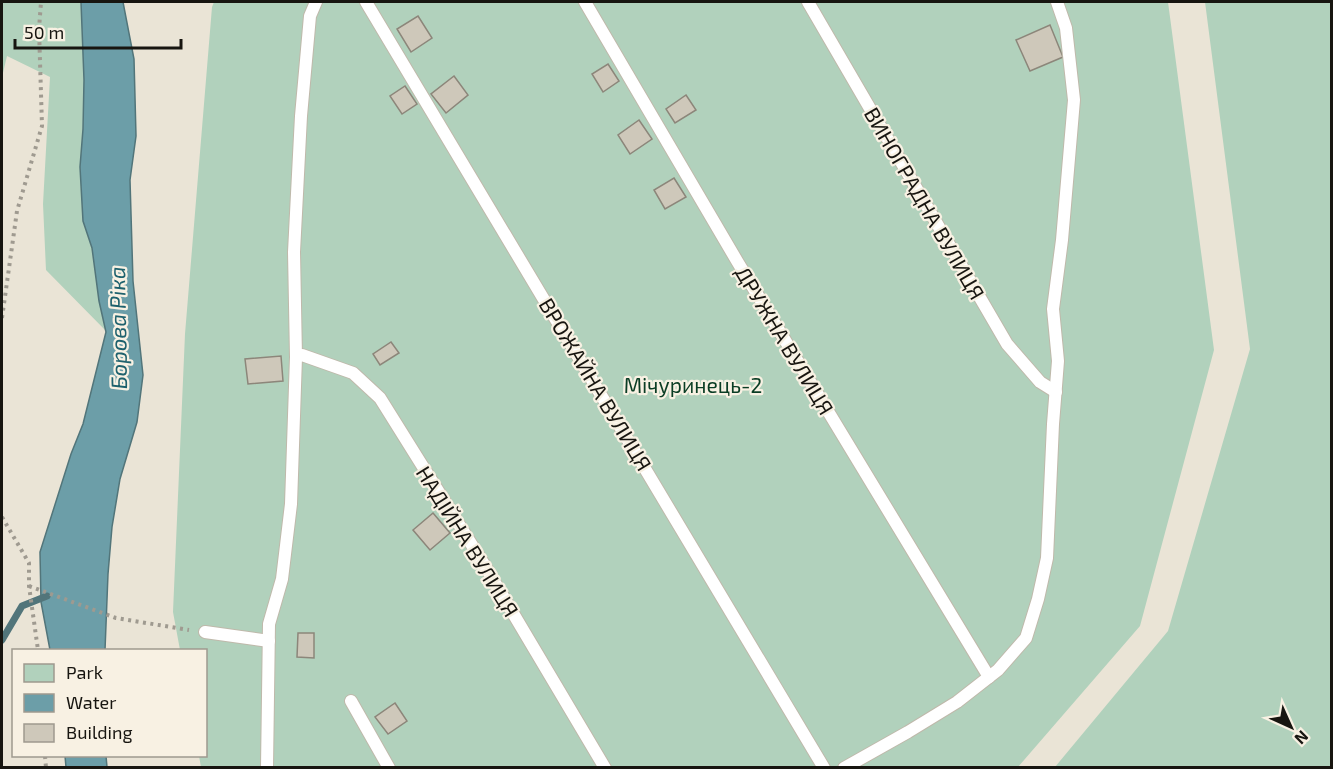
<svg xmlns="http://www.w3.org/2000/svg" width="1333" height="769" viewBox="0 0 1333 769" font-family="'Exo 2',sans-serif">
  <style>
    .green { fill: #b1d1bc }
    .water { fill: #6c9ea8; stroke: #52757a; stroke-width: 1.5 }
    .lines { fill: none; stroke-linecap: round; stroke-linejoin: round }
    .stream { stroke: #52757a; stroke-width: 7 }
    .building { fill: #cec8ba; stroke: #8c867a; stroke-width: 1.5 }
    .service-casing { stroke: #bfb9ab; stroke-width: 14 }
    .path { stroke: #9f9a90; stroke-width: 4; stroke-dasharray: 3 4.5; stroke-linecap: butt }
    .service { stroke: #fff; stroke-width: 12 }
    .labels { text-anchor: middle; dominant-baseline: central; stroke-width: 4.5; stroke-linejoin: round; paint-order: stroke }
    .street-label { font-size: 21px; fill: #171510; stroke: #f8f1e3 }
    .park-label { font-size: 21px; fill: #0a3d24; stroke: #f8f1e3 }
    .water-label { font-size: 22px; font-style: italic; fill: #1e616d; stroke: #f8f1e3 }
  </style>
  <rect width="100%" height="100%" fill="#eae4d6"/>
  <g class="green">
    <polygon points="2,2 81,2 84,80 83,129 80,167 83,220 92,248 99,298 107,332 46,270 43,204 50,77 7,56 2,77"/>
    <polygon points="214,2 1168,2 1214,350 1140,626 1018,767 201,767 199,756 206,756 206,650 180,650 173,612 185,334 212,7"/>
    <polygon points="1205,2 1331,2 1331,767 1055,767 1168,631 1250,349"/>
  </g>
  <g class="water">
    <polygon points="81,2 123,2 134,59 136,136 130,180 133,281 143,375 137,422 120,479 112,527 108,574 105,650 50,650 41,602 40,552 71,454 83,424 106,332 99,301 92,248 83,221 80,167 83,129 84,80"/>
    <polygon points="65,756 106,756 107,767 66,767"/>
  </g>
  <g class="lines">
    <polyline class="stream" points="2,640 22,606 47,596"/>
  </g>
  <g class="building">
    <polygon points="418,16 432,38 411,52 397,29"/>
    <polygon points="1050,25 1063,57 1030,71 1016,40"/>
    <polygon points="608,64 619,81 603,92 592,74"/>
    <polygon points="454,76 468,95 446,113 431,94"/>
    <polygon points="405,86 417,104 402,114 390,96"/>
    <polygon points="686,95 696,110 675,123 666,109"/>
    <polygon points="639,120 652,139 630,154 618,135"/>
    <polygon points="674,178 686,197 665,209 654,190"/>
    <polygon points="391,342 399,353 380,365 373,354"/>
    <polygon points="281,356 283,381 248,384 245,359"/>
    <polygon points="433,513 450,533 430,550 413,530"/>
    <polygon points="298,633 314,633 314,658 297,657"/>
    <polygon points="395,703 407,721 388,734 375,717"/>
  </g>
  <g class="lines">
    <defs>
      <g id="service">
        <polyline points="366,2 824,768"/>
        <polyline points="585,2 737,261 989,677"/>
        <polyline points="808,2 1007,344 1040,382 1056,392"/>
        <polyline points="296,357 302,355 353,373 380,398 485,566 605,768"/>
        <polyline points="205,632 269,641"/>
        <polyline points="351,701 389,768"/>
        <polyline points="267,768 269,624 282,579 291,504 296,357 294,252 301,116 310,16 316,2"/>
        <polyline points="844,768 908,732 957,702 998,670 1026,638 1038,599 1047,558 1053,424 1058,361 1053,309 1062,240 1074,100 1066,28 1057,2"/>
      </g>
    </defs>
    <use href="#service" class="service-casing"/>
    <g class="path">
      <polyline points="2,318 17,211 42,126 39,29 41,2"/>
      <polyline points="2,517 29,563 29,586 38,650"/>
      <polyline points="29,586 116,618 189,630"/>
      <polyline points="45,756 46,768"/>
    </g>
    <use href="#service" class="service"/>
  </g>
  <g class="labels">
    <g class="street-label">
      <text transform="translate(925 203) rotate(60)">ВИНОГРАДНА ВУЛИЦЯ</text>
      <text transform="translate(785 340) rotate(59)">ДРУЖНА ВУЛИЦЯ</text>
      <text transform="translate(596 384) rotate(59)">ВРОЖАЙНА ВУЛИЦЯ</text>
      <text transform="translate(468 541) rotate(58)">НАДІЙНА ВУЛИЦЯ</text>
    </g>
    <g class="park-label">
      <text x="693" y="384">Мічуринець-2</text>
    </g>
    <g class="water-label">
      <text transform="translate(117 328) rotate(-91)">Борова Ріка</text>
    </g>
  </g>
  <rect width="1333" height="769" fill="none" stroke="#171510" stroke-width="6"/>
  <rect x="12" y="649" width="195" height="108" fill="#f8f1e3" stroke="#9e998f" stroke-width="1.5"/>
  <rect x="24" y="664" width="30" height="18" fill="#b1d1bc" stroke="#9e998f" stroke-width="1.5"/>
  <text x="66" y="679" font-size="18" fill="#171510">Park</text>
  <rect x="24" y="694" width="30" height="18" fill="#6c9ea8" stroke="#9e998f" stroke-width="1.5"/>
  <text x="66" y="709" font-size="18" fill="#171510">Water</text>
  <rect x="24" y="724" width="30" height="18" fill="#cec8ba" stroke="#9e998f" stroke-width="1.5"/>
  <text x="66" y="739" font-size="18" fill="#171510">Building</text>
  <g transform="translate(1291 727) rotate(135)" stroke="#f8f1e3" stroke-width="4.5" paint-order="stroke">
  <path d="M0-4.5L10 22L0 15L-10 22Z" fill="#171510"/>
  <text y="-9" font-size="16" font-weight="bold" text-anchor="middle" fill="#171510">N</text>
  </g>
  <path d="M15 39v9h166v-9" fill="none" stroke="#171510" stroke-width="3"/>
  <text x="24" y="39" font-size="18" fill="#171510" stroke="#f8f1e3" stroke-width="4.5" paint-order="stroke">50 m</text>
</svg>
